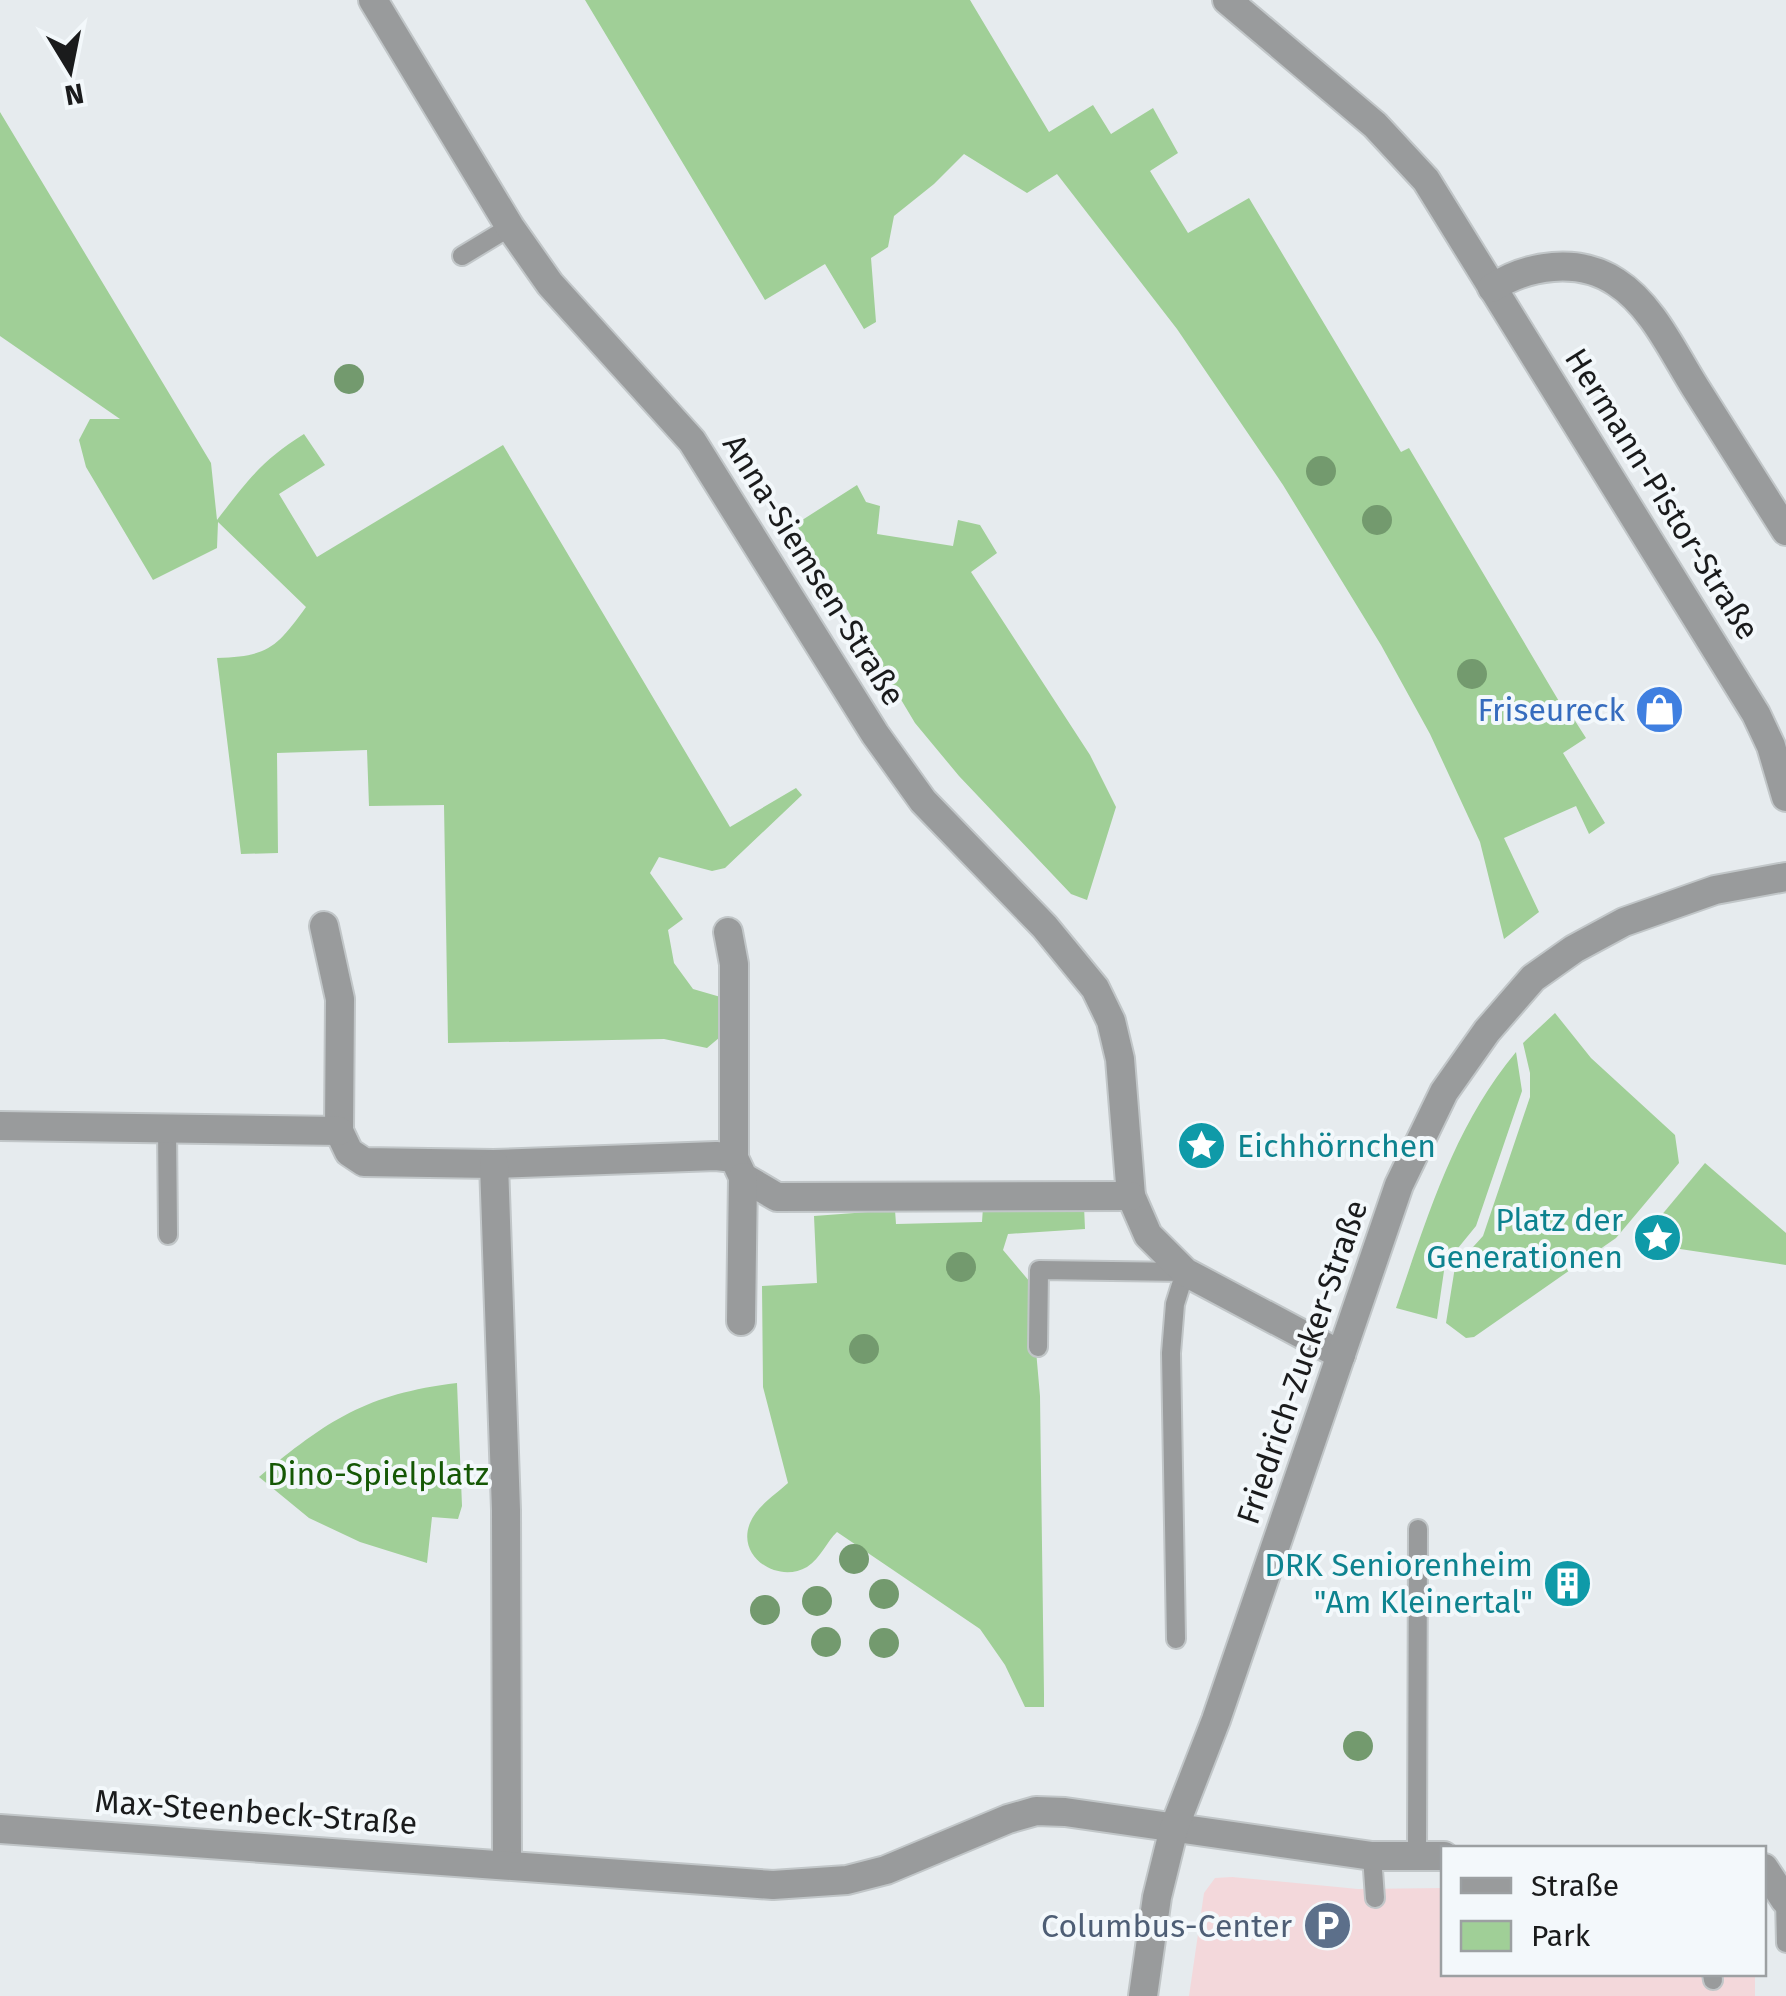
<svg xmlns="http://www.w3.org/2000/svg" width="1786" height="1996" viewBox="0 0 1786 1996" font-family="'Fira Sans',sans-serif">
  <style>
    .commercial { fill: #f3d8db }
    .green { fill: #a0cf97 }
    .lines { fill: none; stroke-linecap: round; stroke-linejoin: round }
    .service-casing { stroke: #c1c6c8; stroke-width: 22 }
    .minor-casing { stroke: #c1c6c8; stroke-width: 32 }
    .service { stroke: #999b9c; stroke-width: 18 }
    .minor { stroke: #999b9c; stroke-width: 28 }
    .tree { fill: #739a6e }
    .labels { text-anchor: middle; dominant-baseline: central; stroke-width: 8; stroke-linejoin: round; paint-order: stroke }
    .street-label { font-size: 32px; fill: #1a1b1c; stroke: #f3f8fb }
    .shop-label { font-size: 32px; fill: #366cbe; stroke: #f3f8fb; text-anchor: end }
    .culture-label { font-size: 32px; fill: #0d838f; stroke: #f3f8fb; text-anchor: end }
    .park-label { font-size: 32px; fill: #155805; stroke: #f3f8fb }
    .service-label { font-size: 32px; fill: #4e5e75; stroke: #f3f8fb; text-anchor: end }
  </style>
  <rect width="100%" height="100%" fill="#e6ebee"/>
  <polygon class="commercial" points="1232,1877 1358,1889 1443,1888 1444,1974 1755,1974 1755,1996 1189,1996 1204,1893 1215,1878"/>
  <g class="green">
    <polygon points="585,0 970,0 1049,132 1093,105 1111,134 1153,108 1178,153 1150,171 1188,233 1249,198 1401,452 1409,448 1560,703 1563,702 1586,738 1563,753 1605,823 1589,834 1576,806 1504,838 1539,912 1504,939 1480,842 1430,734 1381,645 1283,485 1177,329 1057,174 1027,193 964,154 934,184 894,216 888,247 871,258 876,322 864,329 825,264 765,300"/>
    <path d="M 0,112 L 211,463 L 217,520 C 248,480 261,461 304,434 L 325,465 L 279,494 L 317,557 L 503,445 L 730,827 L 796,788 L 802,795 L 725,868 L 712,871 L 659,857 L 650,873 L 683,919 L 668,930 L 674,963 L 693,989 L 724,998 L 726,1032 L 707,1048 L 664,1039 L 448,1043 L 444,805 L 369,806 L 367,750 L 277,753 L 278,853 L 241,854 L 217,658 C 269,656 276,648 306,607 L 218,522 L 217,548 L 153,580 L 86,467 L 79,440 L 90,419 L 120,419 L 0,336 Z"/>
    <polygon points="857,485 866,502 880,506 877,534 953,546 958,520 980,525 997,553 971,572 1090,755 1116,807 1087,900 1071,894 959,776 915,723 796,524"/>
    <polygon points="1555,1013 1591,1058 1675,1135 1679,1163 1616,1238 1474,1337 1466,1338 1446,1323 1455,1267 1483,1236 1530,1097 1530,1073 1523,1043"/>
    <path d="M 1516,1052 L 1522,1091 L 1476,1226 L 1445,1264 L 1437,1319 L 1396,1308 C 1427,1218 1454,1126 1516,1052 Z"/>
    <polygon points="1705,1163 1786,1233 1786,1265 1660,1246 1655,1223"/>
    <path d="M 1084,1206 L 1085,1229 L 1008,1234 L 1003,1250 L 1030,1282 L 1040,1396 L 1044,1694 L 1044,1707 L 1025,1707 L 1005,1665 L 980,1629 L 837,1532 C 827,1541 821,1558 807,1567 C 778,1584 736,1557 750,1523 C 756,1507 776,1494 788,1483 L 763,1387 L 762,1286 L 817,1283 L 814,1216 L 895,1210 L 896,1224 L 982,1222 L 983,1207 Z"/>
    <path d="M 457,1383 L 462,1506 L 458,1519 L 432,1517 L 427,1563 L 360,1542 L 309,1518 L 259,1477 C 328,1420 366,1394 457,1383 Z"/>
  </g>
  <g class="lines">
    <defs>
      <g id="service">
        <polyline points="462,256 510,227"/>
        <polyline points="167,1127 168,1235"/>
        <polyline points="1038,1347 1039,1270 1185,1272 1175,1304 1171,1353 1176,1639"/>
        <polyline points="1372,1856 1375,1898"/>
        <polyline points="1417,1856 1418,1529"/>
        <polyline points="1785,1900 1786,1943"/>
        <polyline points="1712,1974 1713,1980"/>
      </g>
      <g id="minor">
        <polyline points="373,0 510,227 550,284 692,441 875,734 923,801 1045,927 1095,988 1111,1021 1120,1059 1131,1196 1148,1235 1185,1272 1341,1355"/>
        <polyline points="1227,0 1375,125 1426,180 1756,714 1771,746 1786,797"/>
        <path d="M 1492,288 C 1527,265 1578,257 1616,282 C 1652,305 1673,352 1695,387 C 1725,435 1756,483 1786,531"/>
        <polyline points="324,926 340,999 339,1131 349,1152 364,1162 494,1164 716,1156 734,1158 743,1177 777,1197 1131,1196"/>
        <polyline points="728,932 734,964 734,1158"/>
        <polyline points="0,1126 339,1131"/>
        <polyline points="494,1164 506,1510 507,1864"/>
        <polyline points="741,1321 743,1177"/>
        <polyline points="0,1829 773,1885 847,1880 886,1870 1008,1819 1036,1811 1065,1812 1372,1856 1444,1856"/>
        <polyline points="1764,1868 1785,1900"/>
        <polyline points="1143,1996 1157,1897 1174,1828 1216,1720 1399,1185 1444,1092 1487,1031 1533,978 1574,949 1624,922 1715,890 1786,877"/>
      </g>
    </defs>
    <use href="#service" class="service-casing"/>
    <use href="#minor" class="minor-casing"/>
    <use href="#service" class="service"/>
    <use href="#minor" class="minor"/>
  </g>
  <g class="tree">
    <circle cx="349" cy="379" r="15"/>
    <circle cx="1321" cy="471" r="15"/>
    <circle cx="1377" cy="520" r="15"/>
    <circle cx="1472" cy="674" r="15"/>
    <circle cx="961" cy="1267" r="15"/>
    <circle cx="864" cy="1349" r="15"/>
    <circle cx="854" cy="1559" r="15"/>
    <circle cx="884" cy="1594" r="15"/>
    <circle cx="817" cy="1601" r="15"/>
    <circle cx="765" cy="1610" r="15"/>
    <circle cx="826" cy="1642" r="15"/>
    <circle cx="884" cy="1643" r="15"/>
    <circle cx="1358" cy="1746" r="15"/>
  </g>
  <defs>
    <symbol id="shop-disc" viewBox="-11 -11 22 22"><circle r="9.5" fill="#3f7fe0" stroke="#f3f8fb"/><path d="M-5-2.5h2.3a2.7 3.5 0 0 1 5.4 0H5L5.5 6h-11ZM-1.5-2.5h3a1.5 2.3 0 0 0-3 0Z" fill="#fff"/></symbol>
    <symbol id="sight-disc" viewBox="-11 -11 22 22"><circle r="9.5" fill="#0f9aa8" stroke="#f3f8fb"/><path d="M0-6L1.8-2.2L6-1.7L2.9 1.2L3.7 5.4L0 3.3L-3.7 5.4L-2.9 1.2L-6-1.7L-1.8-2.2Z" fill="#fff"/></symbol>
    <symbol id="building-disc" viewBox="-11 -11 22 22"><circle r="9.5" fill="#0f9aa8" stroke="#f3f8fb"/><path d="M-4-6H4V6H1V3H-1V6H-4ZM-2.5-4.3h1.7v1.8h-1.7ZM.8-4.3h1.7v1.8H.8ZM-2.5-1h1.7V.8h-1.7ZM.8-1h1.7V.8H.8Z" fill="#fff"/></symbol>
    <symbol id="parking-disc" viewBox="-11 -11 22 22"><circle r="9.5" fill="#5c6f8a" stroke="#f3f8fb"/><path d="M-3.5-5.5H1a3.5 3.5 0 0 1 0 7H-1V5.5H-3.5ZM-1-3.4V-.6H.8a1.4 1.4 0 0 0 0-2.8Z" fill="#fff"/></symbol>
  </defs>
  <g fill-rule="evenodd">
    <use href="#shop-disc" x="1632" y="682" width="55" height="55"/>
    <use href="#sight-disc" x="1174" y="1118" width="55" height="55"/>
    <use href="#sight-disc" x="1630" y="1210" width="55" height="55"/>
    <use href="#building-disc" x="1540" y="1556" width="55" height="55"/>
    <use href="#parking-disc" x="1300" y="1898" width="55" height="55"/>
  </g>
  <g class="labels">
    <g class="street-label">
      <text transform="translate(1662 494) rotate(58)">Hermann-Pistor-Straße</text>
      <text transform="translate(814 570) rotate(58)">Anna-Siemsen-Straße</text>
      <text transform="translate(1302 1362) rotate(-71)">Friedrich-Zucker-Straße</text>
      <text transform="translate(256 1812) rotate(4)">Max-Steenbeck-Straße</text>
    </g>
    <g class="shop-label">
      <text x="1625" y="710">Friseureck</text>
    </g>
    <g class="culture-label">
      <text x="1237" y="1146" text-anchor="start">Eichhörnchen</text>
      <text x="1623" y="1220">Platz der<tspan x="1623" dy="37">Generationen</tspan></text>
      <text x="1533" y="1565">DRK Seniorenheim<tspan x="1533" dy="37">"Am Kleinertal"</tspan></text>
    </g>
    <g class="park-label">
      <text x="378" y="1474">Dino-Spielplatz</text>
    </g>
    <g class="service-label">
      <text x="1292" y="1926">Columbus-Center</text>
    </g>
  </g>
  <rect x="1441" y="1846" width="325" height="130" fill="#f3f8fb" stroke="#9ca0a2" stroke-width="2.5"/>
  <rect x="1461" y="1878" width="50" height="15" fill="#999b9c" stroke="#9ca0a2" stroke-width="2.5"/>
  <text x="1531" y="1896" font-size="30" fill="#1a1b1c">Straße</text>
  <rect x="1461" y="1921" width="50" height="30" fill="#a0cf97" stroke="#9ca0a2" stroke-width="2.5"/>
  <text x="1531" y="1946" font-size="30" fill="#1a1b1c">Park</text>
  <g transform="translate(70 70) rotate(170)" stroke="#f3f8fb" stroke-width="8" paint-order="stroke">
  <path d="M0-8L18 38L0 25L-18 38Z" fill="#1a1b1c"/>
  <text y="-15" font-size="28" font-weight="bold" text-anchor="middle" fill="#1a1b1c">N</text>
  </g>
</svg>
